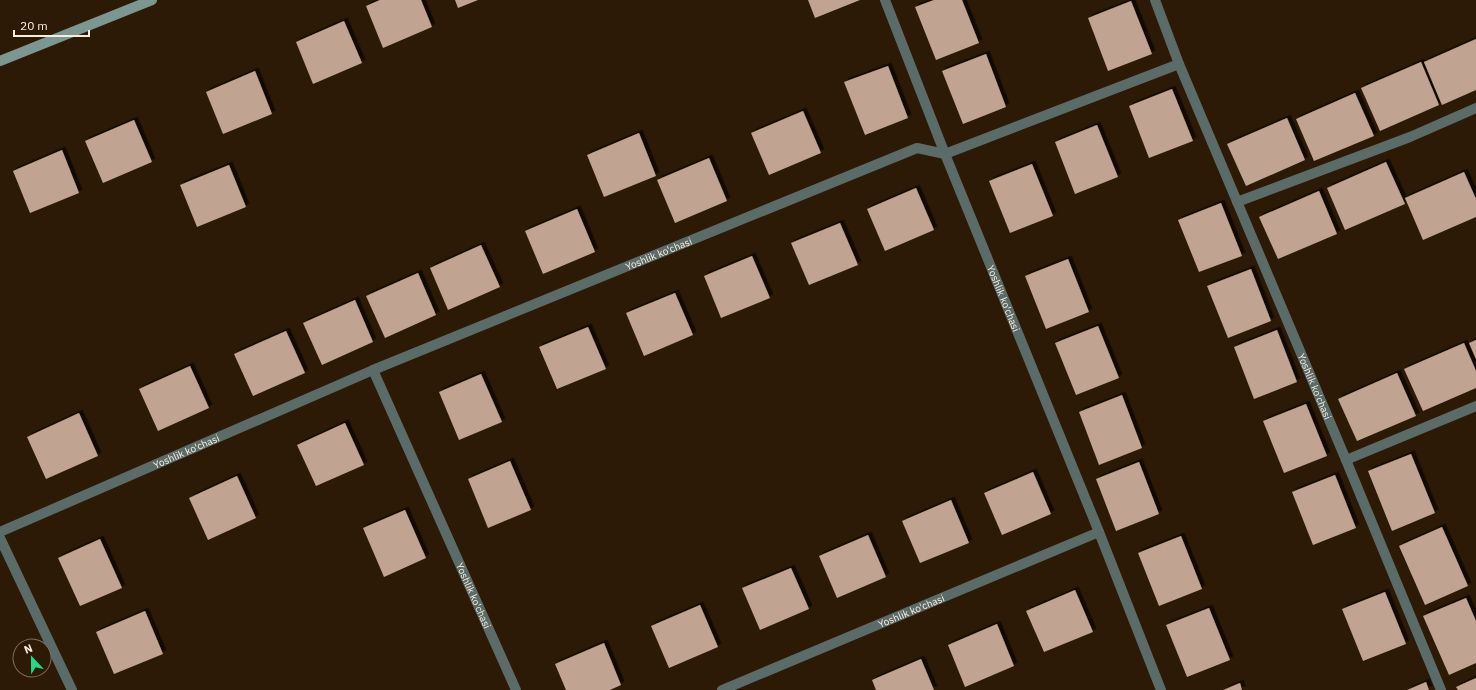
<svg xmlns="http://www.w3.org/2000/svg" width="1476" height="690" viewBox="0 0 1476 690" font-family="'IBM Plex Sans',sans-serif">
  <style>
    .building { fill: #c1a392; filter: url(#shadow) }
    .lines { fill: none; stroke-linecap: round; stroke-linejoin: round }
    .street { stroke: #5b6b68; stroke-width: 10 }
    .secondary { stroke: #7c9791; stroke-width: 10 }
    .labels { text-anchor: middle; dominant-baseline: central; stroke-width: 4; stroke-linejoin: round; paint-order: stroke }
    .street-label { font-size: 10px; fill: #f9ecdf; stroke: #2c1a06 }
  </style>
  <defs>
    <filter id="shadow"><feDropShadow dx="3.5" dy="-3.5" stdDeviation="0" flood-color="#0009"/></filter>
  </defs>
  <rect width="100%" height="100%" fill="#2c1a06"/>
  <g class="building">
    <polygon points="380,0 421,0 432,27 383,48 366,6"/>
    <polygon points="455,0 478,0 458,8"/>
    <polygon points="808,0 860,0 815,18"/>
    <polygon points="934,0 962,0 979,43 936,60 915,7"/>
    <polygon points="1131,1 1152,54 1108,71 1088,18"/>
    <polygon points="344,21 362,63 313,84 296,42"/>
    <polygon points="1476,39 1476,90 1442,105 1424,62"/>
    <polygon points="986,54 1006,107 963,124 942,71"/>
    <polygon points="1421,62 1439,105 1380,131 1361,88"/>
    <polygon points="888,66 908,118 865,135 844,82"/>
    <polygon points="255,71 272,114 223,134 206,92"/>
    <polygon points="1172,89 1193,141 1149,158 1129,106"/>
    <polygon points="1355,93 1374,136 1314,161 1296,119"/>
    <polygon points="803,111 821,153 769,175 751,133"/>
    <polygon points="1287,118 1305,160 1246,186 1227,144"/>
    <polygon points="134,120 152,162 103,183 85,141"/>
    <polygon points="1097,125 1118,177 1075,194 1055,142"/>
    <polygon points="639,133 656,176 604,197 587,155"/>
    <polygon points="62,150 79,193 30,213 13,171"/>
    <polygon points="709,158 727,201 675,223 657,180"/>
    <polygon points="1386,162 1405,204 1345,230 1327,188"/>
    <polygon points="1032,164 1053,216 1010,233 989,181"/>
    <polygon points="229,165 246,207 197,227 180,185"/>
    <polygon points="1464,172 1476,199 1476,217 1423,240 1405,198"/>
    <polygon points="916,188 934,230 885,251 867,209"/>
    <polygon points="1319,191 1337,234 1278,259 1259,217"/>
    <polygon points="1221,203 1242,256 1199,272 1178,220"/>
    <polygon points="577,209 595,252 543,274 525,231"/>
    <polygon points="840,223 858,265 809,285 791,243"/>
    <polygon points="481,245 500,287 448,310 430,268"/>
    <polygon points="752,256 770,298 721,318 704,276"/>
    <polygon points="1068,259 1089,312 1046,329 1025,276"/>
    <polygon points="1251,269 1271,321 1228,338 1207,286"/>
    <polygon points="418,273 436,315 385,338 366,296"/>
    <polygon points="675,293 693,335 644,356 626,313"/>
    <polygon points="355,300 373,342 322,365 303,323"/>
    <polygon points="1098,326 1119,378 1076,395 1055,343"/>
    <polygon points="588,327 606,369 557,389 539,347"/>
    <polygon points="1277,330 1297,382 1254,399 1234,347"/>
    <polygon points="286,331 305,373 253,396 234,354"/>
    <polygon points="1476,340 1476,359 1469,343"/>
    <polygon points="1464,343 1476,371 1476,388 1423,411 1404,369"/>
    <polygon points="190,366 209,408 158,431 139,389"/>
    <polygon points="1397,373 1416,416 1357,441 1338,399"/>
    <polygon points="481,374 502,422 459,440 439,392"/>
    <polygon points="1122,395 1142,448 1099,465 1079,412"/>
    <polygon points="1306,404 1327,456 1284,473 1263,421"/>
    <polygon points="79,413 98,456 46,479 27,437"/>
    <polygon points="345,423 364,465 316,486 297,445"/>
    <polygon points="1411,454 1435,513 1392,531 1368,471"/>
    <polygon points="510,461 531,510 488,528 468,479"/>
    <polygon points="1139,462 1159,514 1116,531 1096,479"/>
    <polygon points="1033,472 1051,514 1002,535 984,493"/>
    <polygon points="1335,475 1356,528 1313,545 1292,492"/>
    <polygon points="237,476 256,518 208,540 189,498"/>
    <polygon points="951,500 969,543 920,563 902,521"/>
    <polygon points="405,510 426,558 384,577 363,528"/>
    <polygon points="1442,527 1468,586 1425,605 1399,546"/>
    <polygon points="868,535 886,577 837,598 819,556"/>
    <polygon points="1181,536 1202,589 1159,606 1138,553"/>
    <polygon points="100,539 122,588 80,606 58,558"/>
    <polygon points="791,568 809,609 760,630 742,588"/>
    <polygon points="1075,590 1093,632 1044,652 1026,611"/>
    <polygon points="1385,592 1406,644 1363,661 1342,609"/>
    <polygon points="1466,598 1476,621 1476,663 1449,675 1423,616"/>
    <polygon points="700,605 718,647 669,668 651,626"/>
    <polygon points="1209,608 1230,660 1187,677 1166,625"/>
    <polygon points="145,611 163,654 114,674 96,632"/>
    <polygon points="997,624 1014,666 965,687 948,645"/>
    <polygon points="604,643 621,685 610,690 566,690 555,664"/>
    <polygon points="921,659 934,690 876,690 872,680"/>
    <polygon points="1476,678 1476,690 1458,690 1456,687"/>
    <polygon points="1426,682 1429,690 1407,690"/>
    <polygon points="1240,683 1242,690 1223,690"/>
  </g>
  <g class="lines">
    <g class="street">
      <path id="s1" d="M 885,0 L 945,154 L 1099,532 L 1161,690"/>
      <path id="s2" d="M 1155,0 L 1179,64 L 1346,460 L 1441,690"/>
      <polyline points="1237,202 1410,137 1476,108"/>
      <path id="s3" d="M 373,370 L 516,690"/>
      <polyline points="1346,460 1476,406"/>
      <path id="s4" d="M 0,532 L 373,370 L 917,148 L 945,154 L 1179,64"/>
      <polyline points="0,538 72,690"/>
      <path id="s5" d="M 722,690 L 1099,532"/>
    </g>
    <polyline class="secondary" points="0,61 152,0"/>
  </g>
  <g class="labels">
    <g class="street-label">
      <text stroke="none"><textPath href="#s4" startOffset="715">Yoshlik ko'chasi</textPath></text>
      <text stroke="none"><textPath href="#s1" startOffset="321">Yoshlik ko'chasi</textPath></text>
      <text stroke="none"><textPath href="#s2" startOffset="418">Yoshlik ko'chasi</textPath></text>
      <text stroke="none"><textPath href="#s4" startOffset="203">Yoshlik ko'chasi</textPath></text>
      <text stroke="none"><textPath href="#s3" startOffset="247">Yoshlik ko'chasi</textPath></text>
      <text stroke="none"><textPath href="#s5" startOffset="205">Yoshlik ko'chasi</textPath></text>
    </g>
  </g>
  <g transform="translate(32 658) rotate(338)"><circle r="19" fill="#2c1a06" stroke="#7e6e5d"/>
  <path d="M0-3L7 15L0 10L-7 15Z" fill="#24d886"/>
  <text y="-6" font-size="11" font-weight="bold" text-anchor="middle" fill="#f9ecdf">N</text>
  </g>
  <path d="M14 30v6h75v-6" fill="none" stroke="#f9ecdf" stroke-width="2"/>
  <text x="20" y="30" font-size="12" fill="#f9ecdf" stroke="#2c1a06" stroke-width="3" paint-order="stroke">20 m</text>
</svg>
